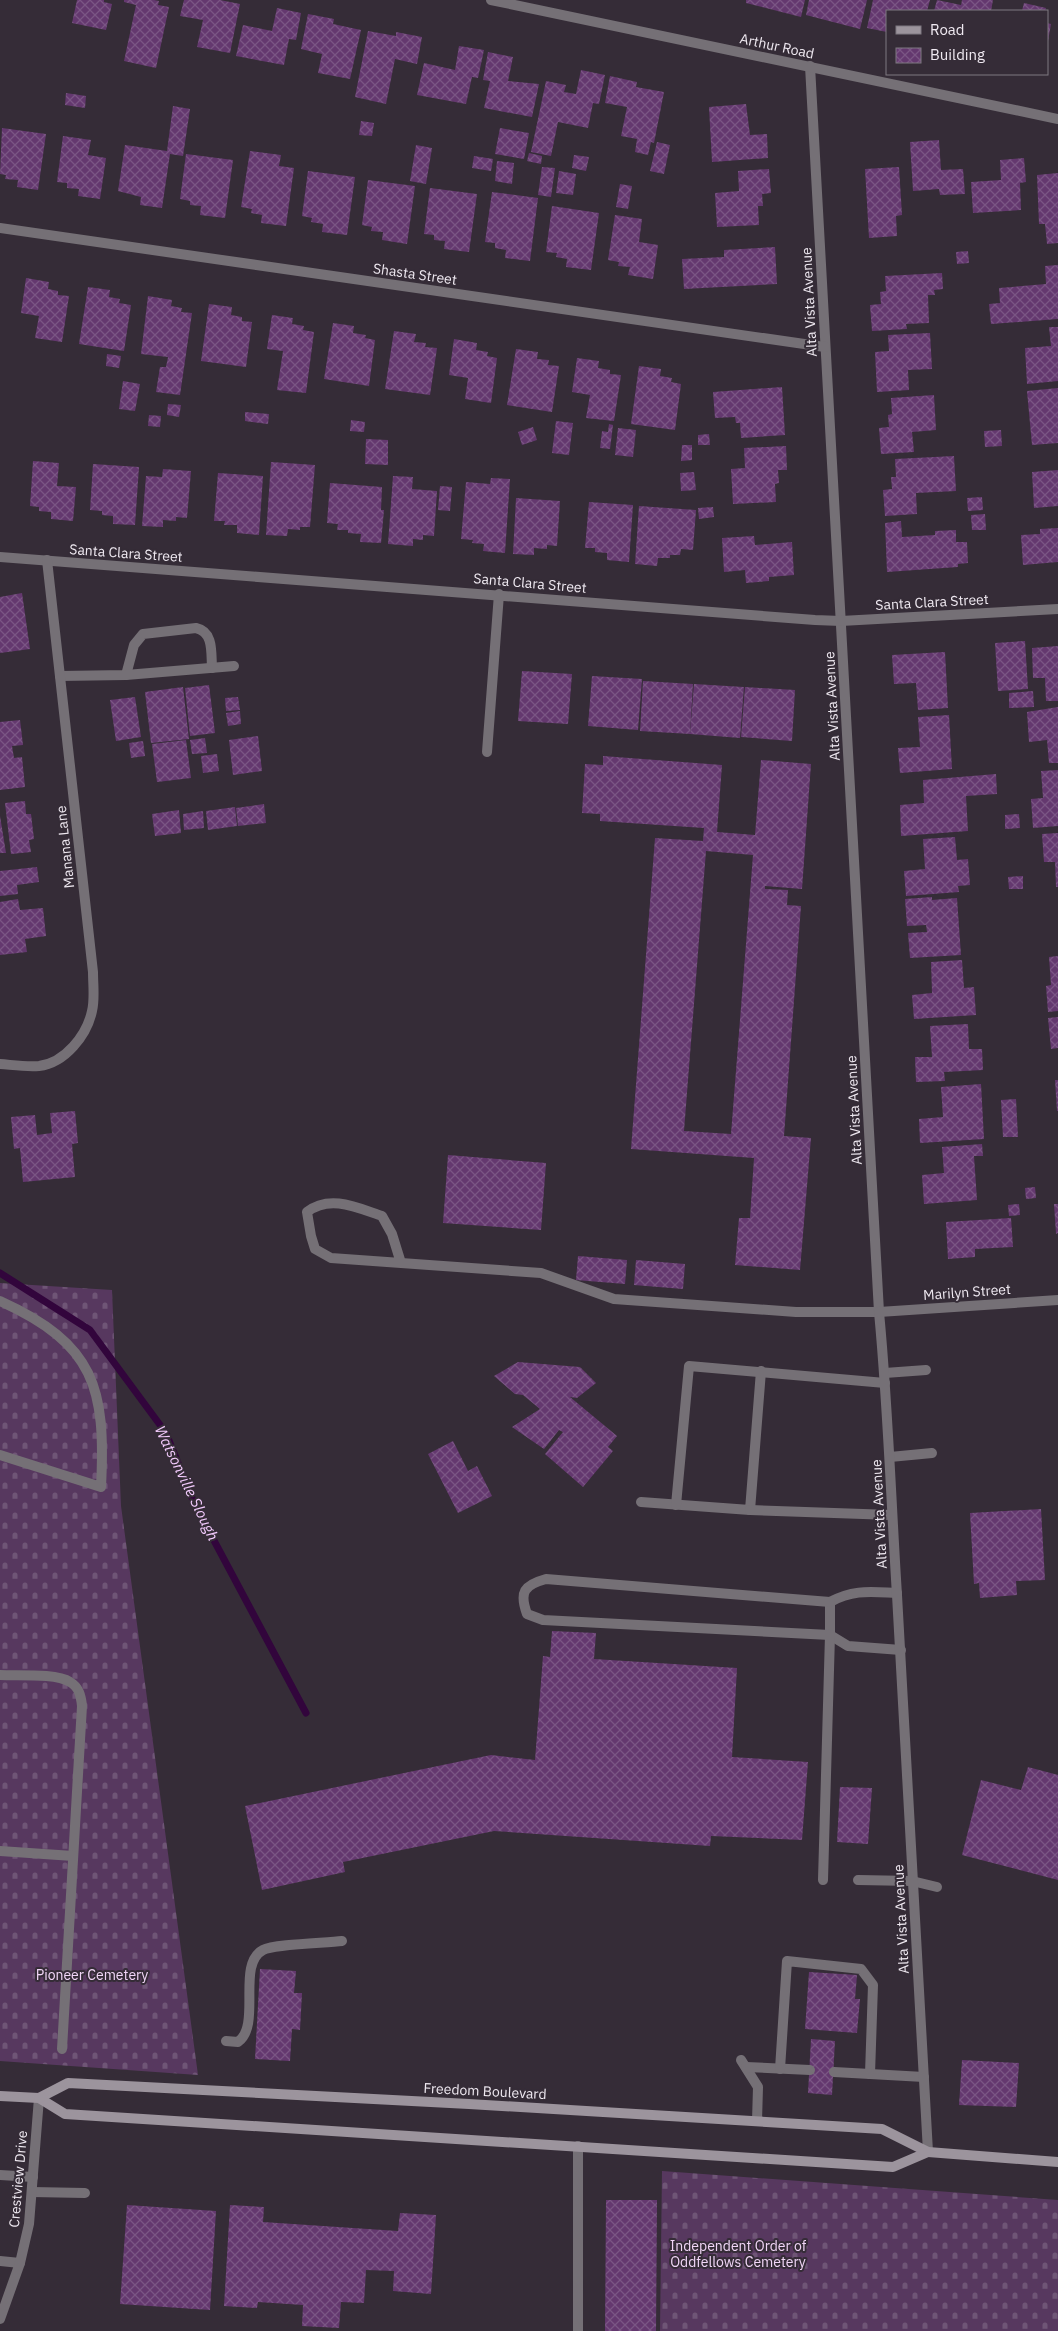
<svg xmlns="http://www.w3.org/2000/svg" width="1058" height="2331" viewBox="0 0 1058 2331" font-family="'IBM Plex Sans',sans-serif">
  <style>
    .cemetery { fill: url(#cemetery-stones) }
    .lines { fill: none; stroke-linecap: round; stroke-linejoin: round }
    .stream { stroke: #32053c; stroke-width: 7 }
    .building { fill: url(#building-cross-hatch); fill-rule: evenodd }
    .service { stroke: #757076; stroke-width: 10 }
    .minor { stroke: #757076; stroke-width: 10 }
    .tertiary { stroke: #757076; stroke-width: 10 }
    .secondary { stroke: #9c949d; stroke-width: 10 }
    .labels { text-anchor: middle; dominant-baseline: central; stroke-width: 4; stroke-linejoin: round; paint-order: stroke }
    .street-label { font-size: 14px; fill: #efe9f1; stroke: #352c37 }
    .park-label { font-size: 14px; fill: #f1d6f7; stroke: #352c37 }
    .water-label { font-size: 15px; font-style: italic; fill: #f2cafc; stroke: #352c37 }
  </style>
  <defs>
    <pattern id="cemetery-stones" width="16" height="16" patternUnits="userSpaceOnUse" patternTransform="scale(1.25)"><rect width="16" height="16" fill="#57385f"/><path d="M2 7V4a2 2 0 0 1 4 0v3zM10 15v-3a2 2 0 0 1 4 0v3z" fill="#6f5576"/></pattern>
    <pattern id="building-cross-hatch" width="8" height="8" patternUnits="userSpaceOnUse" patternTransform="scale(1.25)"><rect width="8" height="8" fill="#64386f"/><path d="M0 0l8 8M0 8l8-8" fill="none" stroke="#7a5584"/></pattern>
  </defs>
  <rect width="100%" height="100%" fill="#352c37"/>
  <g class="cemetery">
    <polygon points="0,1283 112,1290 121,1506 198,2075 0,2061"/>
    <polygon points="662,2171 1058,2200 1058,2331 660,2331"/>
  </g>
  <g class="lines">
    <polyline class="stream" points="0,1273 90,1330 166,1433 194,1503 306,1713"/>
  </g>
  <g class="building">
    <polygon points="77,0 104,0 104,2 112,4 106,30 72,23"/>
    <polygon points="124,0 154,0 159,1 158,5 169,7 156,68 124,61 136,5 124,2"/>
    <polygon points="184,0 220,0 240,4 230,53 197,47 203,20 180,16"/>
    <polygon points="746,0 805,0 801,17 746,3"/>
    <polygon points="809,0 867,0 860,29 806,15"/>
    <polygon points="873,0 930,0 927,11 887,11 887,32 867,28"/>
    <polygon points="937,0 961,5 962,0 993,0 991,11 934,11"/>
    <polygon points="1024,3 1046,8 1045,11 1022,11"/>
    <polygon points="277,8 301,13 296,40 289,39 284,65 236,56 243,25 272,31"/>
    <polygon points="308,14 334,19 333,24 361,30 350,79 318,73 322,54 301,49"/>
    <polygon points="1047,23 1051,24 1048,41 1047,41"/>
    <polygon points="368,31 396,36 396,32 422,37 417,64 395,59 386,104 355,97"/>
    <polygon points="459,46 484,50 478,78 472,77 466,104 417,95 424,63 455,70"/>
    <polygon points="488,52 513,57 508,81 539,84 532,117 484,108 490,81 483,80"/>
    <polygon points="581,70 605,75 599,104 593,103 588,128 558,122 551,156 531,152 546,81 566,85 564,92 576,94"/>
    <polygon points="610,76 637,82 636,87 664,92 654,143 651,142 648,155 635,152 637,139 621,136 627,107 605,103"/>
    <polygon points="66,93 86,96 85,108 65,105"/>
    <polygon points="746,104 750,135 767,134 768,158 712,162 709,107"/>
    <polygon points="173,106 190,109 183,156 170,154 162,208 140,205 141,197 118,191 125,145 167,151"/>
    <polygon points="361,121 374,123 372,136 359,135"/>
    <polygon points="2,128 46,134 38,190 17,187 18,180 5,179 6,175 0,174"/>
    <polygon points="500,128 529,133 524,159 495,154"/>
    <polygon points="63,136 91,140 88,155 106,158 100,199 78,196 79,189 67,188 67,183 57,182"/>
    <polygon points="939,140 941,170 963,169 965,194 940,195 939,189 913,191 910,142"/>
    <polygon points="657,142 670,145 664,174 650,171"/>
    <polygon points="416,145 432,148 426,184 410,181"/>
    <polygon points="250,151 281,155 279,166 294,168 286,226 261,223 262,215 251,213 252,209 241,207"/>
    <polygon points="529,153 542,156 541,164 527,161"/>
    <polygon points="186,154 233,160 225,218 200,215 201,206 190,205 190,201 180,199"/>
    <polygon points="574,155 589,157 586,171 572,168"/>
    <polygon points="474,156 493,159 491,171 472,168"/>
    <polygon points="1024,158 1026,182 1020,183 1021,210 973,213 971,182 1001,180 1000,160"/>
    <polygon points="497,161 514,163 512,184 495,181"/>
    <polygon points="542,167 555,168 551,197 538,195"/>
    <polygon points="899,167 902,215 896,216 897,236 869,238 865,169"/>
    <polygon points="769,169 771,193 762,194 763,206 758,206 759,225 717,227 715,193 739,191 738,171"/>
    <polygon points="308,171 355,177 347,235 322,232 323,224 311,222 312,218 302,216"/>
    <polygon points="559,171 576,174 573,195 556,193"/>
    <polygon points="1058,173 1058,243 1047,244 1045,224 1039,224 1037,175"/>
    <polygon points="368,180 415,186 407,244 382,240 383,232 371,231 372,227 362,225"/>
    <polygon points="620,184 632,186 628,209 616,207"/>
    <polygon points="430,188 477,194 469,252 444,249 445,241 434,240 434,235 424,234"/>
    <polygon points="492,192 538,198 530,261 505,258 506,250 495,248 495,243 485,242"/>
    <polygon points="552,206 599,213 591,270 566,267 567,259 556,257 557,253 546,252"/>
    <polygon points="615,215 642,219 639,242 658,245 653,279 628,275 630,267 618,266 619,262 608,260"/>
    <polygon points="775,247 777,284 684,289 682,259 724,257 724,250"/>
    <polygon points="968,251 969,263 957,264 956,252"/>
    <polygon points="1058,265 1058,319 991,324 989,304 1000,303 999,288 1046,284 1045,266"/>
    <polygon points="942,273 943,289 934,290 935,295 928,295 929,323 906,324 907,329 872,331 870,305 881,304 880,292 886,291 885,276"/>
    <polygon points="26,278 49,282 48,289 58,291 58,295 69,296 62,342 35,338 39,316 21,313"/>
    <polygon points="88,287 110,290 109,297 120,299 119,303 131,305 124,351 79,344"/>
    <polygon points="148,296 172,300 171,306 182,308 181,312 192,313 180,395 156,392 160,367 166,367 168,357 141,354"/>
    <polygon points="209,304 232,307 231,315 242,317 242,321 252,322 246,367 201,361"/>
    <polygon points="272,315 293,318 292,324 304,326 303,330 314,332 306,393 277,390 283,351 267,349"/>
    <polygon points="333,323 354,326 353,333 366,335 365,338 375,340 369,386 324,379"/>
    <polygon points="1049,327 1058,327 1058,381 1027,384 1025,348 1051,346"/>
    <polygon points="394,331 416,334 414,342 426,343 425,347 437,348 430,395 385,389"/>
    <polygon points="930,333 932,369 908,370 909,390 877,392 875,352 889,351 888,335"/>
    <polygon points="454,339 477,343 476,350 488,352 487,356 497,358 491,403 465,399 468,378 449,375"/>
    <polygon points="516,349 538,352 537,359 549,360 548,365 559,366 552,412 507,405"/>
    <polygon points="107,354 121,356 119,368 106,366"/>
    <polygon points="577,358 599,361 598,368 610,370 610,374 621,375 614,421 586,418 590,395 572,392"/>
    <polygon points="639,366 661,369 660,376 672,378 671,382 681,384 675,430 631,424"/>
    <polygon points="123,381 140,384 135,411 119,409"/>
    <polygon points="782,387 785,435 741,438 740,423 736,423 735,417 715,418 713,392"/>
    <polygon points="1058,388 1058,443 1032,445 1027,391"/>
    <polygon points="934,395 936,430 912,432 914,452 881,454 879,428 889,427 888,415 892,414 891,398"/>
    <polygon points="168,404 181,405 179,417 167,415"/>
    <polygon points="245,412 269,414 268,424 245,421"/>
    <polygon points="149,415 161,416 160,427 148,426"/>
    <polygon points="351,420 365,422 364,432 350,431"/>
    <polygon points="556,421 573,423 569,455 552,453"/>
    <polygon points="609,424 613,425 610,449 600,448 602,431 608,432"/>
    <polygon points="533,427 537,440 522,445 518,432"/>
    <polygon points="618,428 636,430 633,457 615,455"/>
    <polygon points="1001,430 1002,446 985,447 984,431"/>
    <polygon points="709,434 710,445 698,445 698,435"/>
    <polygon points="366,439 388,440 388,465 365,464"/>
    <polygon points="682,445 692,445 692,460 681,461"/>
    <polygon points="786,446 787,470 778,470 779,483 775,484 776,502 733,504 731,469 745,468 744,448"/>
    <polygon points="954,456 956,491 916,493 917,514 885,516 883,490 892,489 891,477 896,477 895,459"/>
    <polygon points="33,461 59,463 57,486 76,487 73,521 51,519 51,512 39,511 39,507 30,506"/>
    <polygon points="271,462 315,465 310,527 300,527 300,530 288,529 287,536 266,535"/>
    <polygon points="93,464 139,467 135,525 113,524 113,516 102,515 102,511 90,510"/>
    <polygon points="163,469 191,471 187,518 176,517 176,521 163,520 163,527 142,526 146,476 162,477"/>
    <polygon points="1058,470 1058,506 1034,508 1032,472"/>
    <polygon points="694,472 696,490 681,491 680,473"/>
    <polygon points="218,473 263,476 259,535 237,533 237,525 224,525 225,521 214,521"/>
    <polygon points="393,476 413,477 412,489 437,491 434,536 423,535 423,540 413,539 413,546 388,544"/>
    <polygon points="491,478 510,479 505,553 483,551 484,544 472,543 473,540 461,539 466,482 490,484"/>
    <polygon points="330,483 382,487 381,510 384,510 381,543 360,542 361,534 348,533 348,530 337,530 338,524 327,523"/>
    <polygon points="440,486 452,487 450,511 438,510"/>
    <polygon points="982,497 983,510 968,511 967,498"/>
    <polygon points="516,498 560,501 557,546 547,545 547,549 534,548 534,555 513,554"/>
    <polygon points="589,502 633,505 629,562 607,560 607,553 595,552 595,548 585,548"/>
    <polygon points="639,506 696,510 693,550 681,549 680,555 670,555 670,558 658,558 657,566 635,564"/>
    <polygon points="713,507 714,517 699,519 698,508"/>
    <polygon points="985,514 986,530 972,530 971,515"/>
    <polygon points="901,521 902,537 935,535 935,531 956,530 956,542 967,542 968,563 958,564 958,567 887,572 885,523"/>
    <polygon points="1058,528 1058,562 1023,565 1021,535 1040,534 1040,529"/>
    <polygon points="754,536 755,545 792,542 794,575 769,577 769,581 746,583 745,570 724,572 722,538"/>
    <polygon points="22,593 30,649 0,653 0,597"/>
    <polygon points="1025,641 1028,689 998,691 995,643"/>
    <polygon points="1058,646 1058,701 1046,701 1045,678 1033,678 1032,648"/>
    <polygon points="945,652 948,708 918,710 916,683 894,684 892,655"/>
    <polygon points="522,671 572,674 568,724 518,721"/>
    <polygon points="592,676 642,679 638,730 588,726"/>
    <polygon points="643,681 693,684 690,734 640,731"/>
    <polygon points="694,684 744,687 740,738 690,734"/>
    <polygon points="209,685 215,733 190,736 185,688"/>
    <polygon points="183,687 189,739 151,743 145,692"/>
    <polygon points="745,687 795,690 792,741 741,737"/>
    <polygon points="1033,691 1034,707 1009,708 1009,693"/>
    <polygon points="135,697 141,737 116,741 110,700"/>
    <polygon points="238,697 240,710 226,711 225,698"/>
    <polygon points="1058,707 1058,763 1049,763 1047,740 1029,742 1027,712"/>
    <polygon points="240,711 241,724 228,726 226,713"/>
    <polygon points="949,715 952,769 900,773 898,748 920,747 918,717"/>
    <polygon points="20,720 23,745 12,746 14,758 22,757 25,787 0,790 0,722"/>
    <polygon points="258,736 262,771 233,775 229,740"/>
    <polygon points="205,738 207,753 192,754 190,740"/>
    <polygon points="186,740 191,778 157,782 152,744"/>
    <polygon points="143,741 145,756 131,758 129,743"/>
    <polygon points="217,754 219,771 203,773 201,756"/>
    <path d="M 603,756 L 722,765 L 717,832 L 755,835 L 761,760 L 811,764 L 802,889 L 765,886 L 765,889 L 788,890 L 787,905 L 801,906 L 784,1136 L 811,1138 L 800,1270 L 735,1265 L 739,1218 L 750,1218 L 754,1158 L 631,1149 L 655,838 L 703,841 L 704,828 L 600,821 L 600,814 L 582,813 L 585,764 L 603,765 ZM 706,851 L 753,855 L 731,1134 L 684,1131 Z"/>
    <polygon points="1058,770 1058,826 1033,828 1031,799 1043,798 1041,771"/>
    <polygon points="996,774 997,794 966,796 968,831 901,836 900,805 924,803 923,780"/>
    <polygon points="25,801 26,814 31,814 34,839 29,840 31,852 11,854 5,803"/>
    <polygon points="264,804 266,823 238,826 236,808"/>
    <polygon points="235,807 237,826 208,830 206,811"/>
    <polygon points="179,810 181,833 155,836 152,814"/>
    <polygon points="203,811 204,828 184,830 183,814"/>
    <polygon points="1019,814 1020,828 1005,829 1005,815"/>
    <polygon points="0,816 6,853 0,853"/>
    <polygon points="1058,833 1058,887 1056,887 1055,862 1044,862 1042,834"/>
    <polygon points="955,837 957,860 968,859 970,885 958,886 959,892 906,896 904,871 925,869 923,839"/>
    <polygon points="37,867 39,882 17,885 18,894 0,896 0,871"/>
    <polygon points="1023,876 1023,889 1009,889 1008,877"/>
    <polygon points="932,897 932,900 957,898 961,955 910,958 908,933 927,932 926,925 907,926 905,899"/>
    <polygon points="18,899 20,910 43,908 46,936 25,939 27,952 0,955 0,902"/>
    <polygon points="1058,956 1058,1011 1048,1012 1046,986 1051,985 1049,957"/>
    <polygon points="962,960 964,988 974,987 976,1015 914,1019 912,995 932,993 931,962"/>
    <polygon points="1058,1017 1058,1048 1051,1049 1048,1018"/>
    <polygon points="968,1024 969,1049 982,1049 983,1070 944,1072 945,1081 916,1082 915,1057 932,1057 930,1026"/>
    <polygon points="1055,1080 1058,1080 1058,1111 1057,1111"/>
    <polygon points="981,1084 984,1139 920,1143 919,1119 943,1117 941,1087"/>
    <polygon points="1016,1099 1018,1137 1003,1137 1001,1100"/>
    <polygon points="75,1111 78,1143 72,1144 75,1177 23,1182 20,1148 14,1149 11,1117 35,1115 37,1135 52,1133 50,1113"/>
    <polygon points="982,1144 983,1156 974,1156 977,1200 924,1204 922,1175 944,1173 942,1147"/>
    <polygon points="448,1155 546,1163 541,1230 443,1223"/>
    <polygon points="1035,1187 1036,1198 1026,1199 1025,1188"/>
    <polygon points="1019,1204 1020,1215 1009,1216 1008,1205"/>
    <polygon points="1054,1204 1058,1204 1058,1233 1056,1234"/>
    <polygon points="1011,1218 1013,1247 975,1249 975,1257 948,1259 946,1222"/>
    <polygon points="578,1256 627,1260 625,1284 576,1280"/>
    <polygon points="636,1260 685,1264 683,1289 634,1285"/>
    <polygon points="518,1362 580,1367 596,1383 577,1398 570,1397 617,1436 608,1447 613,1451 583,1487 545,1454 563,1432 559,1430 544,1449 512,1427 540,1409 523,1395 515,1394 494,1376"/>
    <polygon points="453,1441 468,1471 477,1466 492,1496 458,1513 428,1454"/>
    <polygon points="1041,1509 1045,1580 1016,1581 1017,1595 980,1598 979,1583 974,1584 970,1513"/>
    <polygon points="552,1631 596,1633 594,1659 737,1668 732,1757 808,1762 802,1840 711,1836 710,1846 494,1831 343,1862 345,1872 262,1890 245,1806 491,1755 535,1760 543,1656 550,1657"/>
    <polygon points="1028,1767 1058,1775 1058,1880 962,1855 981,1780 1021,1790"/>
    <polygon points="840,1787 872,1788 868,1844 837,1842"/>
    <polygon points="260,1969 296,1971 294,1993 302,1993 300,2030 292,2029 290,2061 255,2059"/>
    <polygon points="809,1972 857,1975 855,1999 860,1999 857,2033 805,2029"/>
    <polygon points="811,2039 835,2041 832,2095 808,2093"/>
    <polygon points="962,2060 1019,2063 1016,2107 959,2105"/>
    <polygon points="606,2200 657,2200 656,2331 605,2331"/>
    <polygon points="127,2205 216,2211 210,2310 120,2304"/>
    <polygon points="230,2205 264,2207 263,2222 398,2231 400,2213 436,2215 431,2294 393,2291 394,2271 366,2270 364,2303 341,2302 339,2328 302,2326 303,2305 258,2302 257,2308 224,2306"/>
  </g>
  <g class="lines">
    <g class="service">
      <path d="M 126,675 L 134,645 L 143,634 L 196,628 C 214,632 211,653 212,668"/>
      <polyline points="60,676 126,675 234,666"/>
      <polyline points="487,752 499,594"/>
      <path d="M 401,1263 L 392,1234 L 382,1216 C 358,1208 330,1194 307,1212 L 311,1236 L 315,1249 L 331,1258 L 541,1273 L 614,1299 L 796,1312 L 879,1312"/>
      <path d="M 0,1301 C 95,1344 106,1388 101,1487 L 0,1455"/>
      <polyline points="885,1373 926,1370"/>
      <polyline points="890,1457 932,1453"/>
      <polyline points="641,1502 750,1510 761,1371"/>
      <polyline points="676,1505 689,1366 885,1383"/>
      <polyline points="750,1510 892,1515"/>
      <path d="M 897,1593 C 871,1592 854,1589 830,1602 L 830,1635 L 848,1646 L 901,1650"/>
      <path d="M 0,1675 C 18,1676 56,1673 70,1682 C 79,1687 81,1696 82,1706 L 62,2049"/>
      <polyline points="0,1851 73,1856"/>
      <path d="M 823,1880 L 830,1635 L 543,1620 L 527,1614 C 519,1592 524,1585 546,1579 L 830,1602"/>
      <polyline points="858,1880 912,1881 937,1887"/>
      <path d="M 226,2041 L 238,2042 C 262,2025 236,1964 263,1950 C 274,1944 326,1943 342,1941"/>
      <polyline points="741,2060 758,2087 757,2121"/>
      <polyline points="746,2067 810,2070"/>
      <polyline points="780,2069 787,1961 861,1969 873,1985 870,2074"/>
      <polyline points="834,2072 924,2077"/>
      <polyline points="578,2146 578,2331"/>
      <polyline points="0,2175 33,2177"/>
      <polyline points="32,2192 85,2193"/>
      <polyline points="0,2261 20,2263"/>
    </g>
    <g class="minor">
      <path d="M 810,66 L 879,1312 C 888,1406 891,1501 897,1595 C 909,1781 917,1967 928,2152"/>
      <polyline points="0,228 825,347"/>
      <polyline points="0,557 815,620 841,621 1058,609"/>
      <path d="M 0,1064 C 13,1065 26,1067 39,1066 C 65,1063 87,1035 92,1011 C 95,999 93,985 93,972 L 47,560"/>
      <polyline points="879,1312 1058,1300"/>
      <polyline points="0,2319 20,2263 29,2224 39,2098"/>
    </g>
    <polyline class="tertiary" points="491,0 1058,119"/>
    <g class="secondary">
      <polyline points="0,2096 39,2098 65,2114 893,2167 928,2152"/>
      <polyline points="39,2098 68,2083 469,2104 882,2129 928,2152 1058,2162"/>
    </g>
  </g>
  <g class="labels">
    <g class="street-label">
      <text transform="translate(777 46) rotate(12)">Arthur Road</text>
      <text transform="translate(415 274) rotate(8)">Shasta Street</text>
      <text transform="translate(809 302) rotate(-93)">Alta Vista Avenue</text>
      <text transform="translate(126 553) rotate(4)">Santa Clara Street</text>
      <text transform="translate(530 583) rotate(5)">Santa Clara Street</text>
      <text transform="translate(932 602) rotate(-3)">Santa Clara Street</text>
      <text transform="translate(832 706) rotate(-93)">Alta Vista Avenue</text>
      <text transform="translate(65 847) rotate(-96)">Manana Lane</text>
      <text transform="translate(854 1110) rotate(-93)">Alta Vista Avenue</text>
      <text transform="translate(967 1292) rotate(-4)">Marilyn Street</text>
      <text transform="translate(879 1514) rotate(-93)">Alta Vista Avenue</text>
      <text transform="translate(901 1919) rotate(-93)">Alta Vista Avenue</text>
      <text transform="translate(485 2091) rotate(3)">Freedom Boulevard</text>
      <text transform="translate(18 2179) rotate(-85)">Crestview Drive</text>
    </g>
    <g class="park-label">
      <text x="92" y="1975">Pioneer Cemetery</text>
      <text x="738" y="2246">Independent Order of<tspan x="738" dy="16">Oddfellows Cemetery</tspan></text>
    </g>
    <g class="water-label">
      <text transform="translate(187 1483) rotate(64)">Watsonville Slough</text>
    </g>
  </g>
  <rect x="886" y="10" width="162" height="65" fill="#352c37" stroke="#7f7881"/>
  <rect x="896" y="26" width="25" height="8" fill="#9c949d" stroke="#7f7881"/>
  <text x="930" y="35" font-size="15" fill="#efe9f1">Road</text>
  <rect x="896" y="48" width="25" height="15" fill="url(#building-cross-hatch)" stroke="#7f7881"/>
  <text x="930" y="60" font-size="15" fill="#efe9f1">Building</text>
</svg>
